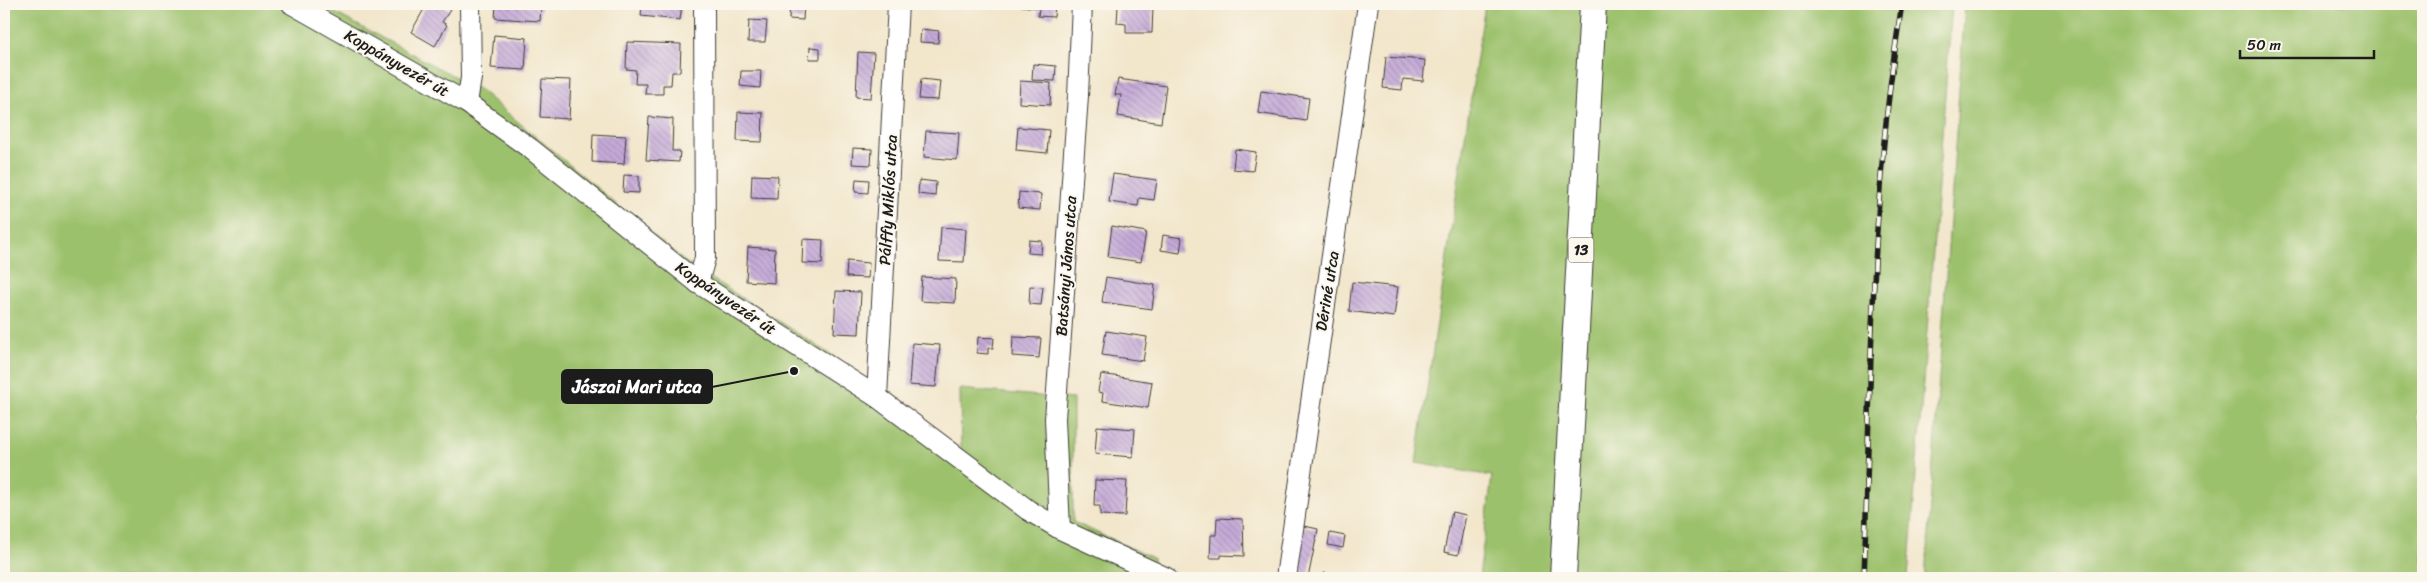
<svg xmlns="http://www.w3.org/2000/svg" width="2427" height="582" viewBox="0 0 2427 582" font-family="Sriracha,sans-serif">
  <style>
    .grass { fill: #9cc16c; stroke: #5c6e44 }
    .building { fill: url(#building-back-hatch) }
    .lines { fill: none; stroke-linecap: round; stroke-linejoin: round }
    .minor-casing { stroke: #3c3a36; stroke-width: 22 }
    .major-casing { stroke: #3c3a36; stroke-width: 28 }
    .minor { stroke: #fff; stroke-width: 20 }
    .major { stroke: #fff; stroke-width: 26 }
    .rail-casing { stroke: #1c1c1c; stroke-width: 5.5 }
    .rail { stroke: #fbf7ec; stroke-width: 4; stroke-dasharray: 11; stroke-linecap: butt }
    .labels { text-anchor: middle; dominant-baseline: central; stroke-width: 4; stroke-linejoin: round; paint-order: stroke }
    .shield { fill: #fbf7ec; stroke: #5f5e5a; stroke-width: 1 }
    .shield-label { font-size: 15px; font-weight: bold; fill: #1c1c1c }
    .street-label { font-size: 16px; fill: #1c1c1c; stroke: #fbf7ec }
    .leader { fill: none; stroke: #1c1c1c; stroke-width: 2 }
    .callout-dot { fill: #1c1c1c; stroke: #fbf7ec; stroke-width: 2 }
    .callout { fill: #1c1c1c; stroke: #1c1c1c; stroke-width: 2 }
    .callout-label { font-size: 18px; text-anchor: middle; font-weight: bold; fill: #fff }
  </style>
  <defs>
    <pattern id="building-back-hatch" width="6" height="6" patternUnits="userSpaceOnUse" patternTransform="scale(1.25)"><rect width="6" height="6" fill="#c6abd9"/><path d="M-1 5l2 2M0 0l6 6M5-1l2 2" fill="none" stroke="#a08aaf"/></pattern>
  </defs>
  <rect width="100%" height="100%" fill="#fbf7ec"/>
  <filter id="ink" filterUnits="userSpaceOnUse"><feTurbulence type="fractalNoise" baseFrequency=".02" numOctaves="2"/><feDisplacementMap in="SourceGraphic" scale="10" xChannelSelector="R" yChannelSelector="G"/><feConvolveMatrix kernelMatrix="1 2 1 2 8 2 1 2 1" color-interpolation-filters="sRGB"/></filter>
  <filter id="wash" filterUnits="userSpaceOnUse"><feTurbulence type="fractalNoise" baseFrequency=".0096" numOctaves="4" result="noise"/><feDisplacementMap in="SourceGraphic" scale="20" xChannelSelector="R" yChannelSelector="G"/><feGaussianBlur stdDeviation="1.12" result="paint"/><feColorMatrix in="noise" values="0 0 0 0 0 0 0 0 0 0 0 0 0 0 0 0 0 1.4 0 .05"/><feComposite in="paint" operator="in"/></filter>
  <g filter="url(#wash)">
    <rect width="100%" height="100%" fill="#f2e6cb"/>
    <g class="grass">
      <polygon points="4,4 318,4 480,90 684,261 892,394 961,452 960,389 1073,399 1073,522 1153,558 1154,567 1182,578 4,578"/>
      <polygon points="1485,4 1952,4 1908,578 1479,578 1492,476 1416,463"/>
      <polygon points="1965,4 2423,4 2423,399 2415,416 2423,434 2423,578 1925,578"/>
    </g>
    <g id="blocks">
      <g class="building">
        <polygon points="358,4 375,4 371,11"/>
        <polygon points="427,4 439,4 450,10 442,22 447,25 435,46 411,32"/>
        <polygon points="496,4 541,7 540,21 495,18"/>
        <polygon points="642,4 682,4 680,20 641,16"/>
        <polygon points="790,4 804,4 803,20 789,19"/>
        <polygon points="1021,4 1055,4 1054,17 1038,16 1039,8 1021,6"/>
        <polygon points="1118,6 1153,7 1152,33 1126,33 1126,24 1117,23"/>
        <polygon points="749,20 767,21 765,42 748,42"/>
        <polygon points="921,29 939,31 938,43 920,42"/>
        <polygon points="494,35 527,38 525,70 491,68"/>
        <polygon points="627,42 681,44 680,72 672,72 671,85 663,85 663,94 645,94 646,84 635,84 636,70 626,69"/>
        <polygon points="810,47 820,48 820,59 809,59"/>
        <polygon points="858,52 874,53 871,98 856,97"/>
        <polygon points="1386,57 1425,60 1423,81 1403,79 1402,90 1383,88"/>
        <polygon points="1033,64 1056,66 1055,81 1032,80"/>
        <polygon points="741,71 761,71 760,88 740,86"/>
        <polygon points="542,79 571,80 569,119 540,117"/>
        <polygon points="921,79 940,81 938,100 919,99"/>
        <polygon points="1118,79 1166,86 1161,123 1118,116 1121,95 1115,95"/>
        <polygon points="1020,81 1051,83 1050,105 1019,103"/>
        <polygon points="1261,91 1309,98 1306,121 1258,113"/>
        <polygon points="738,112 763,113 762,142 737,141"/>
        <polygon points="649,117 673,119 672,151 680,151 679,162 646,160"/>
        <polygon points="1018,127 1049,130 1047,153 1016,150"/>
        <polygon points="926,131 959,133 957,160 924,157"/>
        <polygon points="593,134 626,136 624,164 592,162"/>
        <polygon points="853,148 872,149 871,165 852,164"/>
        <polygon points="1235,149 1256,152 1253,171 1233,169"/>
        <polygon points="1113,174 1157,180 1154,200 1139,198 1138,206 1109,202"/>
        <polygon points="624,175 639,176 639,193 623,192"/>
        <polygon points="752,175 778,176 777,199 751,198"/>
        <polygon points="856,179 869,180 868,193 855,192"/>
        <polygon points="919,180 936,182 935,196 918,194"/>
        <polygon points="1019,192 1041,194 1040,210 1018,208"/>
        <polygon points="1112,226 1146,232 1141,262 1108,257"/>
        <polygon points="941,227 966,229 964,262 939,261"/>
        <polygon points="1163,235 1182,238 1180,253 1161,250"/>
        <polygon points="803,239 823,240 822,264 802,263"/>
        <polygon points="1029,240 1042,241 1041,254 1028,253"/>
        <polygon points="748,247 775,249 774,283 746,281"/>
        <polygon points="847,261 869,263 868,278 846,277"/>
        <polygon points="922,277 956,279 955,303 920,301"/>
        <polygon points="1106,277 1155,285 1152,309 1102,302"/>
        <polygon points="1352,282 1398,287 1394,317 1349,311"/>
        <polygon points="1030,286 1043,287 1041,305 1029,304"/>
        <polygon points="836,291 861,292 859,334 834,333"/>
        <polygon points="1106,331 1147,337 1143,361 1102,355"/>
        <polygon points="978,337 994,338 993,348 988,348 988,354 977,353"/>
        <polygon points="1013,337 1041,338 1039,358 1012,356"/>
        <polygon points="912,343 940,345 936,387 909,385"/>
        <polygon points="1101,374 1152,382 1148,408 1102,401 1103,393 1098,392"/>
        <polygon points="1097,426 1135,429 1133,457 1095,454"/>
        <polygon points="1095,480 1127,481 1125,516 1100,515 1100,506 1094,506"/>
        <polygon points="1452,512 1466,515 1458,555 1444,552"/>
        <polygon points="1217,518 1243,519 1244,556 1221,555 1221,558 1210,558 1211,535 1216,535"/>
        <polygon points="1304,526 1318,529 1308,578 1294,578"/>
        <polygon points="1330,533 1345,536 1343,548 1328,545"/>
        <polygon points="1324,573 1346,577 1346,578 1323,578"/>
      </g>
    </g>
  </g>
  <g filter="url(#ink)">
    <use href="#blocks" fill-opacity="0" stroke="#3c3a36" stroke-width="1"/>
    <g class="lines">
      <defs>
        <g id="minor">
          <polyline points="292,4 467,103 531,149 698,283 877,397 1028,510 1060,529 1167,578"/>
          <polyline points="467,103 471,78 470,4"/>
          <polyline points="698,283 705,258 704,4"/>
          <polyline points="877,397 898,4"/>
          <polyline points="1060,529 1055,419 1078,96 1082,4"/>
          <polyline points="1286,578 1368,4"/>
        </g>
        <polyline id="major" points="1563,578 1593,4"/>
      </defs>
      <use href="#minor" class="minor-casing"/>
      <use href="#major" class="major-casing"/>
      <use href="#minor" class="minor"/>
      <use href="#major" class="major"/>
      <defs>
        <path id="rail" d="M 1864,578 C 1871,387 1870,193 1902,4"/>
      </defs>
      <use href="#rail" class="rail-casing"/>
      <use href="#rail" class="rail"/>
    </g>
  </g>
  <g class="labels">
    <rect class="shield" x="1568.5" y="237.5" width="25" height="25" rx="4"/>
    <g class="shield-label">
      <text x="1581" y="250">13</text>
    </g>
    <g class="street-label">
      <text transform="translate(397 63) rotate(30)">Koppányvezér út</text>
      <text transform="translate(888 200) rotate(-87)">Pálffy Miklós utca</text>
      <text transform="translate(1066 266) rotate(-86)">Batsányi János utca</text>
      <text transform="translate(1327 291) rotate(-81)">Dériné utca</text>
      <text transform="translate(726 298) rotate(34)">Koppányvezér út</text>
    </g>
  </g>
  <path class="leader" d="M794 371L712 387"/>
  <circle class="callout-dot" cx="794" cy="371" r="5"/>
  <rect class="callout" x="562" y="370" width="150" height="33" rx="5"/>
  <g class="callout-label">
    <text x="637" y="393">Jászai Mari utca</text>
  </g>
  <rect width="2427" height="582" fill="none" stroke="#fbf7ec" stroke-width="20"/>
  <path d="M2240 50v8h134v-8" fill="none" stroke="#1c1c1c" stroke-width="2.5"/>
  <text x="2247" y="50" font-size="15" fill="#1c1c1c" stroke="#fbf7ec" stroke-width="4" paint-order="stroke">50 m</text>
</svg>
